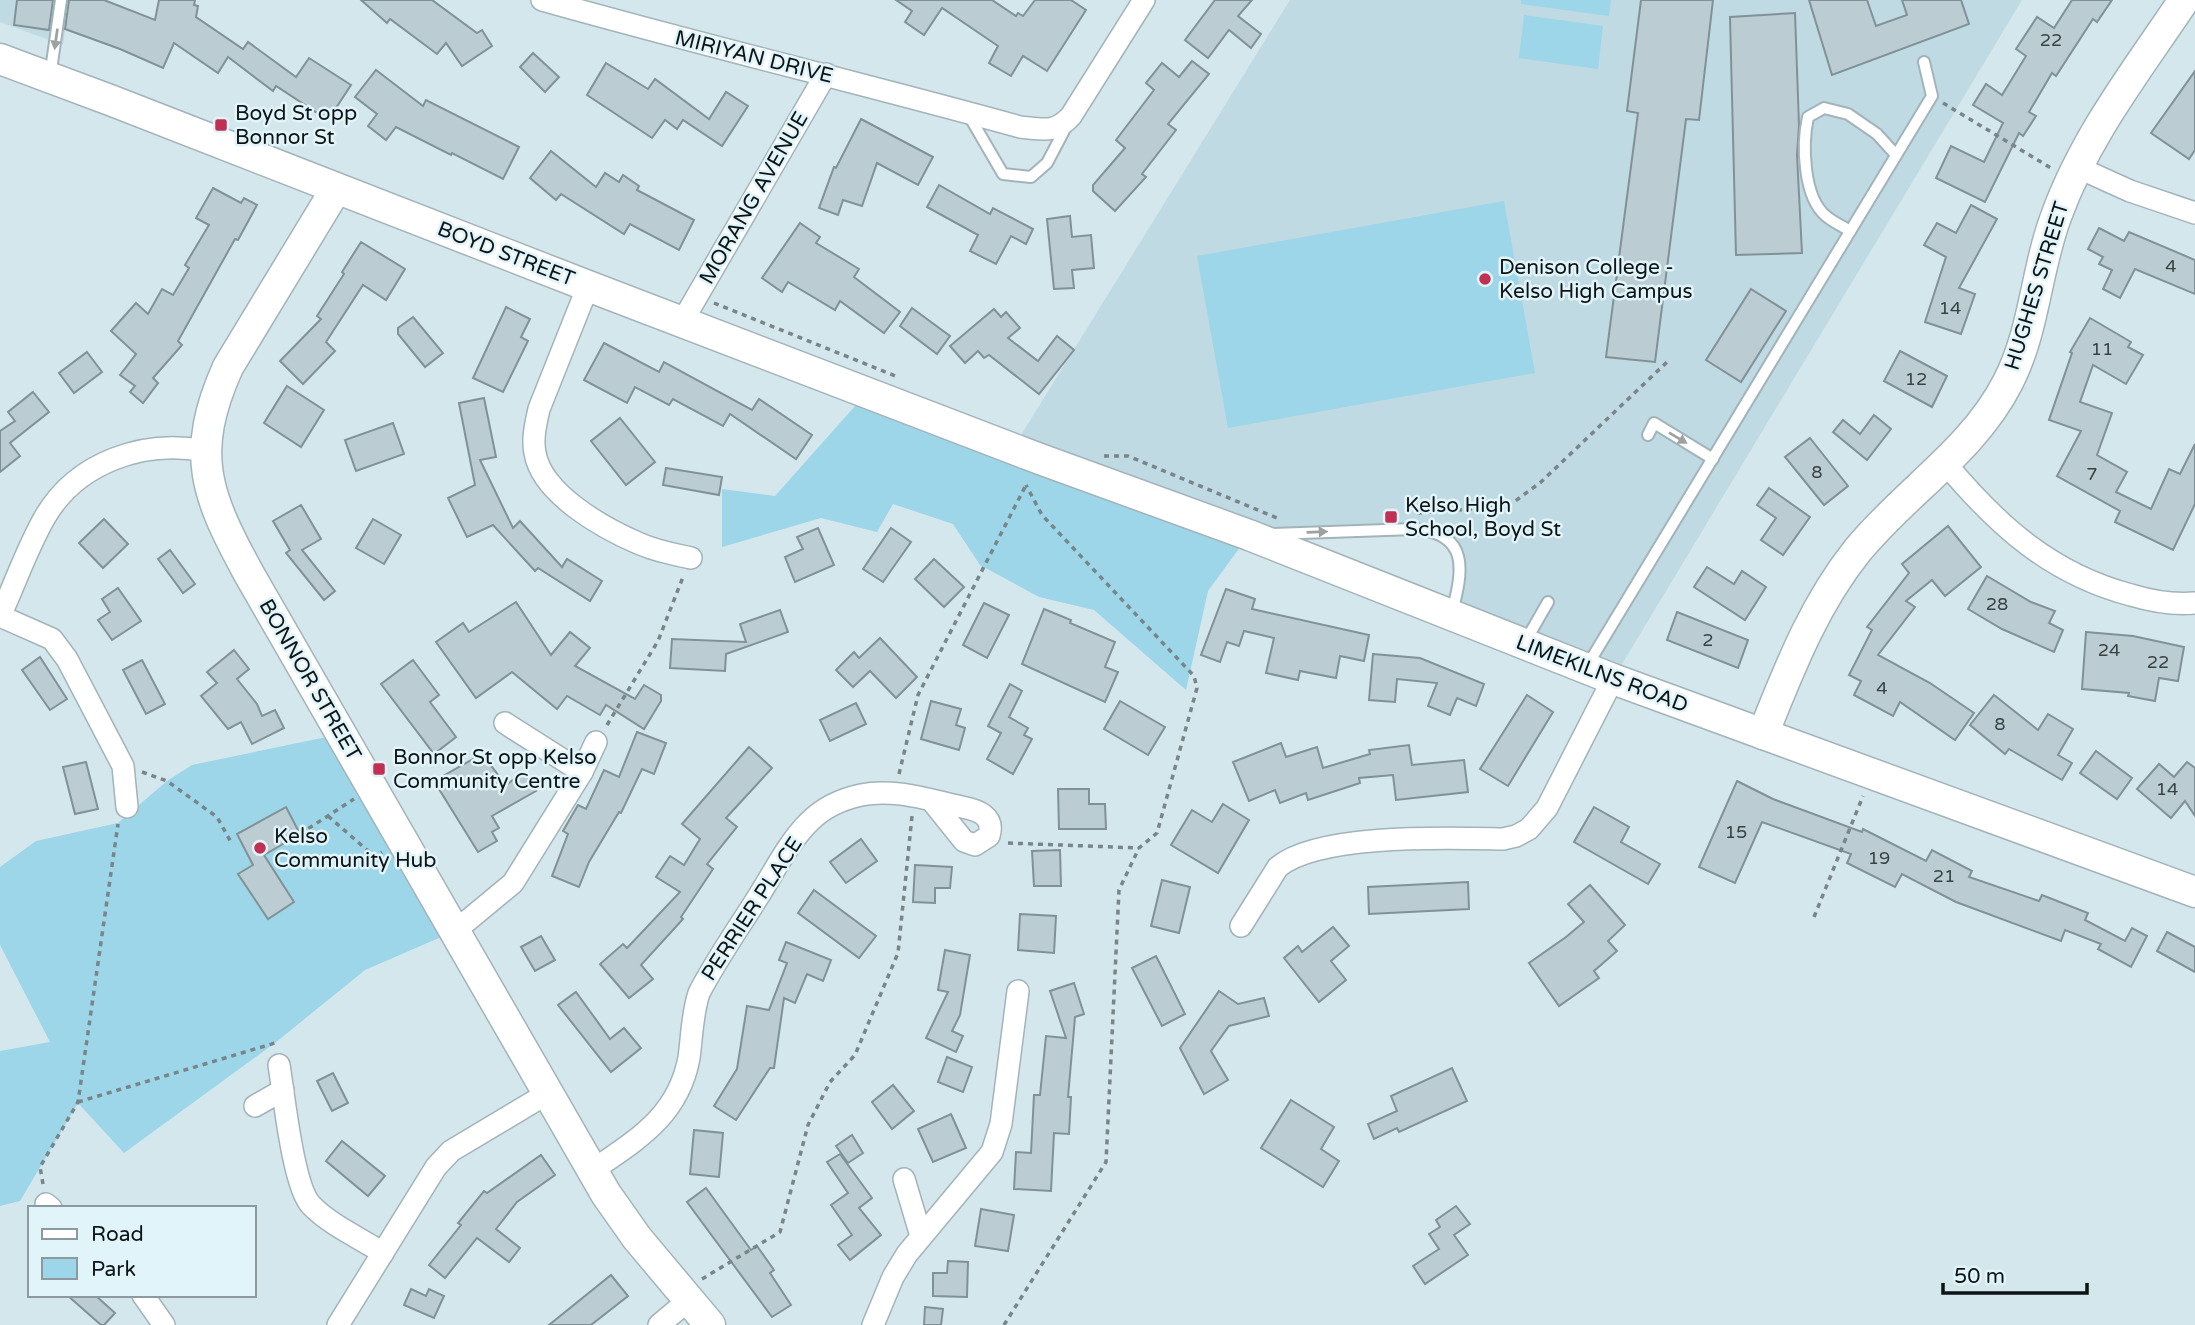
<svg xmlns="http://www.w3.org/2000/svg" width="2195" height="1325" viewBox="0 0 2195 1325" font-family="'Varela Round',sans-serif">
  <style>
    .built { fill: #bfdae2 }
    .green { fill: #9cd6e8 }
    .building { fill: #bbcdd3; stroke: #809297; stroke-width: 2 }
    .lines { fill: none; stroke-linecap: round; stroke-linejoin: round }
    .lane-casing { stroke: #a2b4b9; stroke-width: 14 }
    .street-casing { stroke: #a2b4b9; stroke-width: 24 }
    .secondary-casing { stroke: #a2b4b9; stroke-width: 33 }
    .path { stroke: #788589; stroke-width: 3.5; stroke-dasharray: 5 5; stroke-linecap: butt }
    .lane { stroke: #fff; stroke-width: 10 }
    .street { stroke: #fff; stroke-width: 21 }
    .secondary { stroke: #fff; stroke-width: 30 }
    .oneway { fill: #9ea1a2 }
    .poi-dot { fill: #c03053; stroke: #e1f4fa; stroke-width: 2.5 }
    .labels { text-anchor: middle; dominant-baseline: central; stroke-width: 5; stroke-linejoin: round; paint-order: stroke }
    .number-label { font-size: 18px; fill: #384245 }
    .street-label { font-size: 21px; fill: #0d1416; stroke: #e1f4fa }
    .poi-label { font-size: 21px; fill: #0d1416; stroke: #e1f4fa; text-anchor: start }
  </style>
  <rect width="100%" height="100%" fill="#d4e7ed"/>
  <g class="built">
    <polygon points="0,0 69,0 63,45 0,22"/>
    <polygon points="1290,0 2022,0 1613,679 1451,616 1458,556 1436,533 1249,535 1013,448"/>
  </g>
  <g class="green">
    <polygon points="1521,0 1611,0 1609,16 1521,4"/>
    <polygon points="1524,15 1603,26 1598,69 1519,58"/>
    <polygon points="1504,201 1535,373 1228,428 1197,256"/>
    <polygon points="863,397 1249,535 1208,591 1186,690 1094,610 1039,597 980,565 953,524 893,504 877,532 821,518 722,547 722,489 775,496"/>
    <polygon points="341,734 455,931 365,970 275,1043 124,1153 78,1103 20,1201 0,1206 0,1051 50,1042 0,945 0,867 36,841 118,823 167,781 192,765"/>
  </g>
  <g class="building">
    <polygon points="17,0 53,0 49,30 14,25"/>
    <polygon points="69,0 104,0 155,20 159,0 195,0 194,5 198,6 196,17 243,49 248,42 296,77 309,58 351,85 328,120 276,86 273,91 228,57 218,73 174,43 163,68 120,49 65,29"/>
    <polygon points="361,0 432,0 477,33 482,30 492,46 462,66 446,43 437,54 390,19 387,23"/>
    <polygon points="896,0 992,0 1016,16 1018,13 1023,16 1035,0 1071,0 1086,10 1047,71 1023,56 1011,76 989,63 998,46 942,8 924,35 905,22 912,11"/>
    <polygon points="1215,0 1252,0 1238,16 1261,34 1251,48 1229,30 1208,58 1185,40"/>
    <polygon points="1641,0 1713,0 1699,120 1686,119 1655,362 1606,357 1638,113 1627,111"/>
    <polygon points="1809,0 1867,0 1876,26 1907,15 1902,0 1961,0 1969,24 1832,75"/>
    <polygon points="2072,0 2112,0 2097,22 2093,19 2056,76 2052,73 2029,112 2036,116 2023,136 2019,133 1985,202 1936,178 1951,146 1984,162 2003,123 1973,105 1986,84 2002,95 2026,56 2016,49 2037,17 2054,28"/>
    <polygon points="1795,13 1799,126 1797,155 1802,253 1736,255 1730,17"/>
    <polygon points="533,53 559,77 545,92 520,67"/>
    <polygon points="1192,61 1209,74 1168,124 1176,130 1142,174 1146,177 1115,211 1093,191 1093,185 1125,148 1116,140 1154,90 1146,83 1162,63 1179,77"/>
    <polygon points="606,63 648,89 655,79 709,119 726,92 748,106 722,146 683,120 677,129 665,120 652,138 587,95"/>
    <polygon points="376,70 423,106 426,100 519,147 503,179 452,153 451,155 396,127 386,140 368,126 377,114 355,97"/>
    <polygon points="2195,71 2195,150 2189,159 2151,133"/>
    <polygon points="861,119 933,157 918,185 877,163 862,206 843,200 838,215 819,208 834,167 836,168"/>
    <polygon points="551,151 596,187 605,173 619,182 623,175 639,186 637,190 694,220 679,250 630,224 624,234 561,194 556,200 530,178"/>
    <polygon points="939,185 990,214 993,208 1033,229 1026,244 1011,236 996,264 970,251 978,235 927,207"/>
    <polygon points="213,188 241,203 244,198 257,205 238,240 235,239 178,341 182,345 153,378 158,383 143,403 130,392 135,386 120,375 136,354 111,331 136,303 148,314 162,289 173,295 189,268 185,265 209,225 196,218"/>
    <polygon points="1971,205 1997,219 1959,288 1975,294 1961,334 1925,322 1946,257 1924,245 1937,223 1956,233"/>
    <polygon points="1070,216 1072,237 1091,235 1094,268 1072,270 1074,288 1054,289 1047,219"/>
    <polygon points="800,223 820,237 816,243 859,269 854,277 900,312 884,333 840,301 835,310 788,282 782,292 762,278"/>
    <polygon points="2099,228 2124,241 2129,232 2195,260 2195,294 2135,269 2120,298 2103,289 2112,270 2099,264 2103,257 2088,249"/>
    <polygon points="361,242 405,269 386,300 363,285 326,342 335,351 303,384 280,361 321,319 317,316 344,274 342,272"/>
    <polygon points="1751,289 1786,311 1741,382 1706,360"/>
    <polygon points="506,307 530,319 521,337 528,341 503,392 473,378"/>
    <polygon points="912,308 950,336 937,354 900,326"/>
    <polygon points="994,309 1001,317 1006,312 1020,328 1008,338 1038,361 1057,336 1074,350 1039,394 989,355 984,358 978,351 965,363 950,346"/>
    <polygon points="413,317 443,353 425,367 398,334 398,328"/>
    <polygon points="2090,318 2131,342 2128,347 2143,355 2126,384 2093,365 2080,402 2112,413 2097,455 2127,472 2116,492 2151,509 2169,469 2180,474 2195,444 2195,504 2173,550 2115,522 2120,511 2057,476 2081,431 2049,420 2072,353 2070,352"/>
    <polygon points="604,343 659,372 664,362 752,410 759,399 812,435 796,459 730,414 723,426 673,399 669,405 635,387 627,403 584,380"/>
    <polygon points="1900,351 1947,376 1932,407 1884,381"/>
    <polygon points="87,352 102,372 74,393 59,373"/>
    <polygon points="287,386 324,410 301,447 264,423"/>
    <polygon points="33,392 49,412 10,443 20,456 0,472 0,431 15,421 8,412"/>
    <polygon points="484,398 496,457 480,460 513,528 520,521 562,567 567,559 602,581 590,601 538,568 535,571 493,525 467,537 448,498 475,485 459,403"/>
    <polygon points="1874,415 1891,429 1867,460 1833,432 1843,420 1860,434"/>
    <polygon points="620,418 655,462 626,485 591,441"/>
    <polygon points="393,423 404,454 356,471 345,440"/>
    <polygon points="1810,438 1848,486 1824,505 1785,457"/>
    <polygon points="666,468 722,477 719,495 663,485"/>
    <polygon points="1769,488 1810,517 1783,555 1761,540 1776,518 1757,505"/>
    <polygon points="301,505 321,539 302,550 335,591 324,600 286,553 290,550 273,521"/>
    <polygon points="104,519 128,544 103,568 79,543"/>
    <polygon points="373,519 401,535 384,564 356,548"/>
    <polygon points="1948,526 1981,567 1945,596 1932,580 1906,601 1915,607 1878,655 1930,683 1974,713 1955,740 1900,702 1893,716 1854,695 1861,681 1849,675 1872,630 1867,627 1909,573 1902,564"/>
    <polygon points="818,528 834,565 795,582 785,557 803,549 797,537"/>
    <polygon points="891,528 911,542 883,582 863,569"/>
    <polygon points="170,550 195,584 183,593 158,559"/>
    <polygon points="934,559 964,587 944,607 915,579"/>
    <polygon points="1707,567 1734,584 1742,571 1766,587 1745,620 1694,587"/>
    <polygon points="1987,576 2031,602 2055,611 2049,623 2063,630 2054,652 2002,629 1968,609"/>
    <polygon points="118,588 141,621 112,640 98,620 110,612 102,599"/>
    <polygon points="1226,589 1255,599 1252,609 1369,635 1364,661 1340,656 1336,678 1300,671 1298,680 1266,673 1274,638 1244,631 1239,646 1227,642 1220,662 1201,655"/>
    <polygon points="516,602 551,655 570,632 590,648 575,666 635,699 644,685 661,695 661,701 644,729 606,705 600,715 567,696 557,709 512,672 476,698 436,642 463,623 469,632"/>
    <polygon points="984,603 1009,615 987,658 963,645"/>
    <polygon points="1044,609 1071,620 1070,623 1115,642 1105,667 1118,672 1105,702 1022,664"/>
    <polygon points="780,610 788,632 726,654 725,671 670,668 672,639 746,642 740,624"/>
    <polygon points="1677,612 1748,640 1738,668 1667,640"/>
    <polygon points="2086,632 2133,636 2184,647 2178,681 2159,678 2155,701 2128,696 2129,693 2082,689"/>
    <polygon points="880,638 917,677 896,698 870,671 853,687 836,670 854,652 859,658"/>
    <polygon points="234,650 249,669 237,679 257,704 262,716 275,710 284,728 252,744 241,722 228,729 201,696 217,683 207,672"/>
    <polygon points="1373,654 1420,658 1484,684 1476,706 1457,698 1450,715 1428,706 1437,683 1397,679 1395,702 1369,700"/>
    <polygon points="40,657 67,699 50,710 22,670"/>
    <polygon points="142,660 165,704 146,714 123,670"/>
    <polygon points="413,660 439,695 430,702 456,737 434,754 381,684"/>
    <polygon points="1010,684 1022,691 1009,717 1028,728 1024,735 1032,739 1013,774 987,759 1001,733 988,726"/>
    <polygon points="1527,695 1553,712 1508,786 1480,769"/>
    <polygon points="1994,695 2038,730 2048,714 2073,729 2058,755 2072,763 2062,780 2009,749 2005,754 1970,725"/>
    <polygon points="931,701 961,709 956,725 965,728 959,750 921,739"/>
    <polygon points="1120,701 1165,727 1148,755 1104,729"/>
    <polygon points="856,703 866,724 830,741 820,720"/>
    <polygon points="637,732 666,743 654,774 642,769 621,813 619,812 589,862 579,887 552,876 568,834 563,831 578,805 586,809 604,770 619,777"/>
    <polygon points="1281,743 1286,757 1317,747 1323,768 1370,754 1369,750 1409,745 1412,765 1464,760 1468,792 1396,800 1393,775 1359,778 1360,783 1308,800 1306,793 1280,803 1275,790 1249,801 1233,762"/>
    <polygon points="749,747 772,768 726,818 737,827 707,864 713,869 681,917 683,919 641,965 653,979 629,998 600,964 623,944 627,948 680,892 656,877 670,856 684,865 700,839 682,824"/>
    <polygon points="2096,751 2132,778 2117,799 2080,773"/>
    <polygon points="482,754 506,785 524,772 536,791 492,816 499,828 492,832 497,841 478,852 434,781"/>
    <polygon points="86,762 98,809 75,814 63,767"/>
    <polygon points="2187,762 2195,768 2195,816 2185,801 2171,818 2137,789 2159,764 2174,777"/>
    <polygon points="1737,781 1773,799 1862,832 1863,829 1926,861 1932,850 1972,871 1969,877 2039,901 2042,895 2088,913 2085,920 2125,941 2132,928 2147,936 2131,967 2098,949 2101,944 2065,930 2061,941 1956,902 1902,874 1895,887 1847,863 1851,854 1762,822 1735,883 1699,867"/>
    <polygon points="1058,789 1089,789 1089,804 1105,804 1106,829 1059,829"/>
    <polygon points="1223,804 1249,820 1218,873 1171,845 1192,810 1212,822"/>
    <polygon points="286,807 300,834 264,855 294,902 268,919 238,874 253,865 237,834"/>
    <polygon points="1594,807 1629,827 1621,842 1660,864 1648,884 1574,842"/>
    <polygon points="861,839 877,861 846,883 830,862"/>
    <polygon points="1060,850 1061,886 1034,886 1032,851"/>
    <polygon points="915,865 952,867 950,888 935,888 935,903 913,902"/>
    <polygon points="1162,880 1190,887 1179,933 1151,926"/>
    <polygon points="1468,882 1469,909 1369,914 1368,887"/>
    <polygon points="1590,885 1625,925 1608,941 1617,951 1594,971 1599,978 1559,1006 1529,963 1566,937 1584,922 1568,904"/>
    <polygon points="814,890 876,936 859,958 798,913"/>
    <polygon points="1020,914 1056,916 1054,953 1018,950"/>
    <polygon points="1333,927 1349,946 1331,961 1346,980 1319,1002 1284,958 1298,946 1302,952"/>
    <polygon points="2167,932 2195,947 2195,972 2157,951"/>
    <polygon points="541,936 555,960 535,971 521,947"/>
    <polygon points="786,942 831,960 823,981 807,974 795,1003 784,998 774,1068 770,1068 736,1120 714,1106 737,1069 747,1006 769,1010 787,963 779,960"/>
    <polygon points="945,950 970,955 960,1015 952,1031 963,1036 956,1052 926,1038 948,992 938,990"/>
    <polygon points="1156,956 1185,1014 1162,1026 1132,968"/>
    <polygon points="1074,983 1084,1014 1075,1017 1068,1097 1071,1097 1069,1134 1054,1133 1051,1191 1014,1189 1016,1152 1031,1153 1034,1095 1040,1095 1046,1036 1066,1038 1050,991"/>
    <polygon points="1219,991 1238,1004 1264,998 1269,1016 1229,1026 1211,1051 1228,1080 1204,1094 1180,1048"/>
    <polygon points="576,992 610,1039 624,1028 641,1048 611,1072 558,1005"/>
    <polygon points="947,1057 972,1067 963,1092 938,1082"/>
    <polygon points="1452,1068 1467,1101 1399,1132 1397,1128 1374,1139 1368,1124 1397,1111 1391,1096"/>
    <polygon points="333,1073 348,1103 332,1111 317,1081"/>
    <polygon points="893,1085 914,1111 892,1129 872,1102"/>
    <polygon points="1291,1100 1334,1127 1321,1149 1339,1161 1323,1187 1261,1148"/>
    <polygon points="951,1114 966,1148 933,1162 918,1129"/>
    <polygon points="694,1130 723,1133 719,1177 690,1174"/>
    <polygon points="852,1135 863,1153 848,1163 836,1146"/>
    <polygon points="342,1141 385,1176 368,1196 326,1161"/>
    <polygon points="840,1154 872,1198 859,1208 881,1235 850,1260 838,1245 852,1235 831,1205 848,1193 827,1162"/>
    <polygon points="541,1155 555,1175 517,1202 496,1229 520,1248 509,1262 477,1238 445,1278 429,1265 461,1225 458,1223 484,1191 487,1193"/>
    <polygon points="706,1188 751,1250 757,1246 774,1270 770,1273 791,1305 772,1317 687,1202"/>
    <polygon points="1456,1206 1470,1224 1454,1235 1468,1255 1425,1284 1413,1266 1439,1249 1429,1234 1440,1227 1436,1220"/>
    <polygon points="981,1209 1014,1215 1008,1251 975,1246"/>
    <polygon points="948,1261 968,1262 967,1297 933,1296 933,1273 947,1273"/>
    <polygon points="611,1275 628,1296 591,1325 549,1325"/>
    <polygon points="411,1289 426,1296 429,1289 444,1296 434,1318 404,1305"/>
    <polygon points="67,1295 95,1295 115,1313 104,1325 101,1325"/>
    <polygon points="925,1307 943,1309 941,1325 924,1325"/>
  </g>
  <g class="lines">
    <defs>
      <g id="lane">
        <polyline points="50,77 61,0"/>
        <polyline points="968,114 1003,174 1031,177 1047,163 1067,125"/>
        <path d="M 1850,231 C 1842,226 1833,222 1826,216 C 1803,197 1802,144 1808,117 L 1824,108 L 1848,114 L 1877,134 L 1896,155"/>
        <polyline points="1648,435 1654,423 1713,459"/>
        <path d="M 1273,534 L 1414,529 C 1470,533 1463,571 1452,612"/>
        <polyline points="1525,642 1548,602"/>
        <polyline points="1587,666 1932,96 1924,62"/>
      </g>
      <g id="street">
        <path d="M 542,0 C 701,45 861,83 1020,127 C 1042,129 1055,134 1071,116 L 1144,0"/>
        <polyline points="2077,167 2130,191 2195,213"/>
        <path d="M 588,286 L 539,409 C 536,423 532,438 535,453 C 542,494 603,528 638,543 C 655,551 673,554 691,558"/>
        <polyline points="682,322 826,74"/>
        <path d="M 1946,464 C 1998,526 2051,574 2131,595 C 2151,601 2174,605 2195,603"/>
        <path d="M 0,616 C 15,584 27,548 45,517 C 77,462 144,439 205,451"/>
        <polyline points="0,616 52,639 67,659 123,766 127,807"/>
        <polyline points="505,723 582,772"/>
        <path d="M 1241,926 L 1278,867 C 1319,833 1449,838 1503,839 L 1516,836 L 1529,829 L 1547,808 L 1613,679"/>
        <polyline points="455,931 513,883 582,772 596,742"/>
        <path d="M 279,1065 C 284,1095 293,1186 311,1205 C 330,1225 360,1238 383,1253"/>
        <polyline points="255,1106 283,1090"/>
        <path d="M 593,1170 C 638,1139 678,1116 689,1058 C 692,1036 692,1014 699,993 C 716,960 738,929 758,897 C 774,872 788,843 809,822 C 823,808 842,799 861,795 C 894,788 929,800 962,807 C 978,810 995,816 989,836 L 975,845 L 964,841 L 931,800"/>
        <polyline points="904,1179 921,1236"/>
        <polyline points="46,1204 51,1208"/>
        <polyline points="143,1295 164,1325"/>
        <polyline points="338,1325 436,1167 451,1151 548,1093"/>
        <polyline points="659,1325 690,1299"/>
        <polyline points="873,1325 893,1277 907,1254 992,1152 1001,1124 1018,991"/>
      </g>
      <g id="secondary">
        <polyline points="0,59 110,100 588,286 1040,459 1249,535 1613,679 2195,892"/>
        <path d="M 336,189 L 228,367 C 189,454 206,495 249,574 L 606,1194 L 637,1238 L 710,1325"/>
        <path d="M 1763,734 C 1789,670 1813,606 1857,551 C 1905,492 1973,451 2008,382 C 2035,330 2036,268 2057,214 C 2086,135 2138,69 2184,0"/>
      </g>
    </defs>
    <use href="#lane" class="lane-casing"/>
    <use href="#street" class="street-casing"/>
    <use href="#secondary" class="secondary-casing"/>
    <g class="path">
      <polyline points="1943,103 2051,168"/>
      <polyline points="714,303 898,377"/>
      <polyline points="1104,456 1128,456 1277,518"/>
      <polyline points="1417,513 1472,509 1514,502 1541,482 1667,362"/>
      <polyline points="607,725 658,641 683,577"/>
      <polyline points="142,772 167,781 217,817 232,844"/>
      <polyline points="899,774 918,695 1026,485"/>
      <polyline points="328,816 375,857 382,852"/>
      <polyline points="300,834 354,799"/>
      <polyline points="1008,843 1139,848"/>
      <polyline points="1814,917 1863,796"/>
      <polyline points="78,1102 275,1043 276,1045"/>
      <polyline points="43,1184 40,1167 78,1102 118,824"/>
      <polyline points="702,1279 780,1232 808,1125 830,1082 855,1055 898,953 912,816"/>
      <polyline points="1004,1325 1106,1162 1119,890 1139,848 1157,833 1197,688 1194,676 1042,515 1026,485"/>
    </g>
    <use href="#lane" class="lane"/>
    <use href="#street" class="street"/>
    <use href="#secondary" class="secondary"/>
  </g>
  <defs><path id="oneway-solid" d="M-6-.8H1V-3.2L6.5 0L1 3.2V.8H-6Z" transform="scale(1.75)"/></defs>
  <g class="oneway">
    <use href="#oneway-solid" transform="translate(56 39) rotate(98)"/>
    <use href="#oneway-solid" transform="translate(1678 438) rotate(31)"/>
    <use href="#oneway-solid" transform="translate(1317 532) rotate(-2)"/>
  </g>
  <g class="poi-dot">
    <rect x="214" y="118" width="14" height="14" rx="3.5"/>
    <circle cx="1485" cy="279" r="7"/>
    <rect x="1384" y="510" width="14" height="14" rx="3.5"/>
    <rect x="372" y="762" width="14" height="14" rx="3.5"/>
    <circle cx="260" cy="848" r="7"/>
  </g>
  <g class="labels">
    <g class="number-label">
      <text x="2051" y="40">22</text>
      <text x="2171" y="266">4</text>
      <text x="1950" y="308">14</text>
      <text x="2102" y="349">11</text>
      <text x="1916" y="379">12</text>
      <text x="1817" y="472">8</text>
      <text x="2092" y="474">7</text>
      <text x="1997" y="604">28</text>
      <text x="1708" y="640">2</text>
      <text x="2109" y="650">24</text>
      <text x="2158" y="662">22</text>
      <text x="1882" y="688">4</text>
      <text x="2000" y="724">8</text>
      <text x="2167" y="789">14</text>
      <text x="1736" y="832">15</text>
      <text x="1879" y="858">19</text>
      <text x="1944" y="876">21</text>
    </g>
    <g class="street-label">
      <text transform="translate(754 57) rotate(14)">MIRIYAN DRIVE</text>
      <text transform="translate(754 198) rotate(-60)">MORANG AVENUE</text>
      <text transform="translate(506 254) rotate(21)">BOYD STREET</text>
      <text transform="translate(2037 286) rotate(-73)">HUGHES STREET</text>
      <text transform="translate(1602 674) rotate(21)">LIMEKILNS ROAD</text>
      <text transform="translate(310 680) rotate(60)">BONNOR STREET</text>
      <text transform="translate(752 909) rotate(-57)">PERRIER PLACE</text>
    </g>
    <g class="poi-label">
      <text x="235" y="113">Boyd St opp<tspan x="235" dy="24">Bonnor St</tspan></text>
      <text x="1499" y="267">Denison College -<tspan x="1499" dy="24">Kelso High Campus</tspan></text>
      <text x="1405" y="505">Kelso High<tspan x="1405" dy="24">School, Boyd St</tspan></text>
      <text x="393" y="757">Bonnor St opp Kelso<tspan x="393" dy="24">Community Centre</tspan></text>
      <text x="274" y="836">Kelso<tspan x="274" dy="24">Community Hub</tspan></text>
    </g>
  </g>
  <rect x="28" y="1206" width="228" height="91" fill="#e1f4fa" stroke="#8c9a9f" stroke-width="2"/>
  <rect x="42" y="1229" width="35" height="10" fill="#ffffff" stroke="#8c9a9f" stroke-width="2"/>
  <text x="91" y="1241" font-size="21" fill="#0d1416">Road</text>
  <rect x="42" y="1258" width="35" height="21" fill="#9cd6e8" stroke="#8c9a9f" stroke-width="2"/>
  <text x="91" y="1276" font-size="21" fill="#0d1416">Park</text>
  <path d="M1943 1283v10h144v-10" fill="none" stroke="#0d1416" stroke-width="3.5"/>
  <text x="1954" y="1283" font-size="21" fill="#0d1416" stroke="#e1f4fa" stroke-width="5" paint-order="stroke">50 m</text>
</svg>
